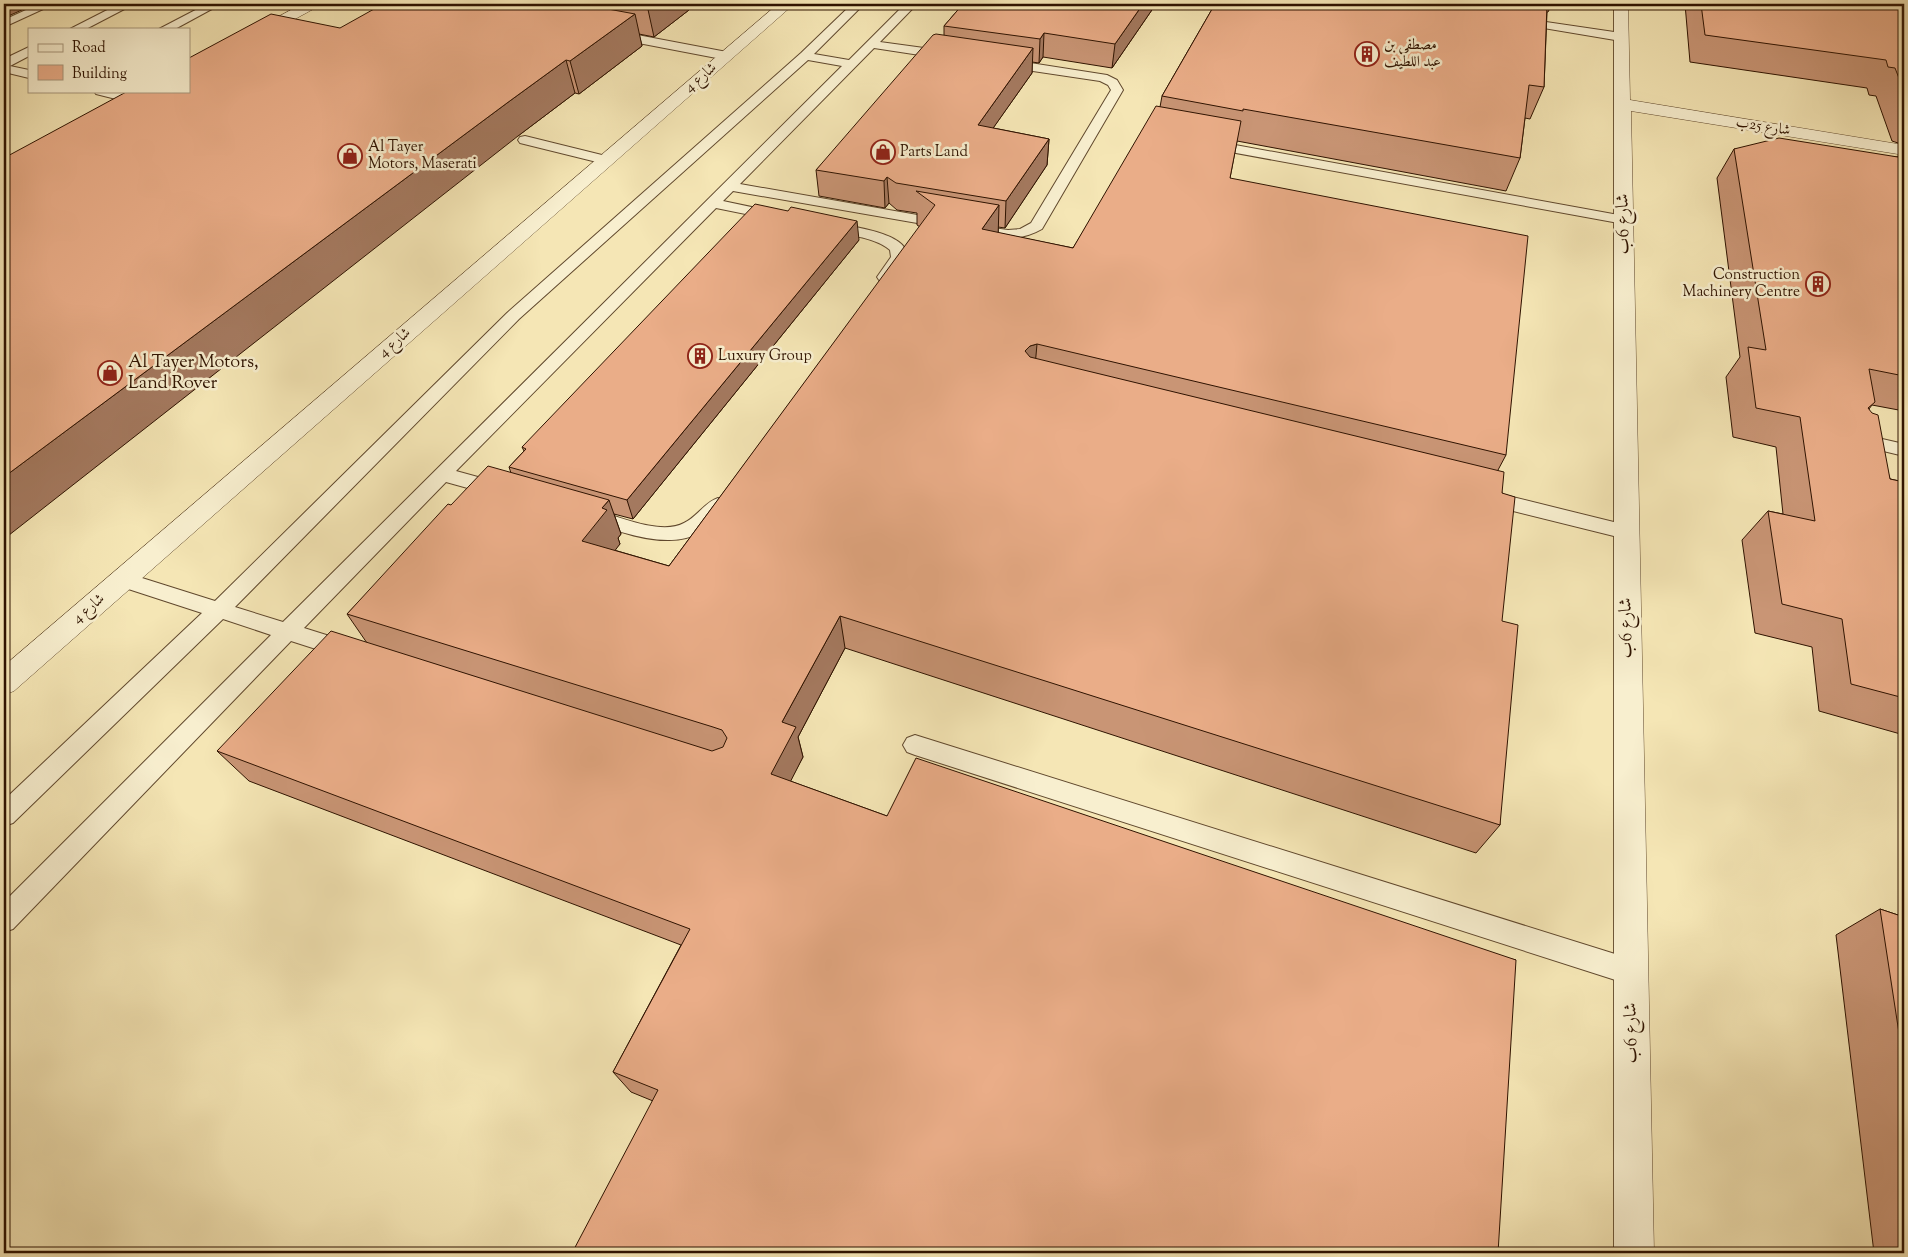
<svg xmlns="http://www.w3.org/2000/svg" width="1908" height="1257" viewBox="0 0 1908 1257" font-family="'Sorts Mill Goudy',Amiri,serif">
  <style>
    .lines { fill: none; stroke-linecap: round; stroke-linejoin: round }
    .service-casing { stroke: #60482d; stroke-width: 2 }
    .minor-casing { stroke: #60482d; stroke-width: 1 }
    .service { fill: #f8efcf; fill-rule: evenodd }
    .minor { fill: #f8efcf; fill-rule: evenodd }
    .wall { fill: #c99575; stroke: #2f1300 }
    .shaded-wall { fill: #a4795f; stroke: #2f1300 }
    .building { fill: #eaad88; stroke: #2f1300 }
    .labels { text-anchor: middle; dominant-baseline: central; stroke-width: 5; stroke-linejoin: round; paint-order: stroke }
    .far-poi-label { font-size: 15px; fill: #2f1300; stroke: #f8efcf; text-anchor: start }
    .far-street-label { font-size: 15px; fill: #2f1300; stroke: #f8efcf }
    .street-label { font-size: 18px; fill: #2f1300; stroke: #f8efcf }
    .poi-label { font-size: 18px; fill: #2f1300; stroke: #f8efcf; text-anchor: start }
  </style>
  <rect width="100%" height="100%" fill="#f5e6b5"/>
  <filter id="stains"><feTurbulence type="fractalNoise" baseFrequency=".004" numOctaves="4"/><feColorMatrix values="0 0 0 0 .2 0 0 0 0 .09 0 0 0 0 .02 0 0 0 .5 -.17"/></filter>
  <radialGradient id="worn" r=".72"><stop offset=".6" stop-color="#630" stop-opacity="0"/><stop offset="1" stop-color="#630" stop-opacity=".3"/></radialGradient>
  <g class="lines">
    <defs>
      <g id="service">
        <polygon points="39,4 54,4 4,27 4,20"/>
        <polygon points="119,4 134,4 86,29 70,29"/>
        <polygon points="207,4 221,4 175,29 159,29"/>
        <path d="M 852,4 L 864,4 L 814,54 L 849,60 L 905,4 L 917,4 L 880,42 L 946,51 L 952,55 L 946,59 L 874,48 L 740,184 L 946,220 L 951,221 L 953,224 L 951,227 L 946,228 L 733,191 L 723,201 L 780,213 L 782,216 L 780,219 L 775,220 L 716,208 L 456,471 L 507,485 L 510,490 L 507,495 L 500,497 L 446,482 L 304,628 L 355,644 L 358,650 L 355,656 L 347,659 L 291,641 L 13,929 L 4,932 L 4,902 L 271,635 L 223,619 L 13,823 L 4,826 L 4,800 L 202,613 L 116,585 L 113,580 L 116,575 L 123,572 L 215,601 L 507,313 L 801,53 ZM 808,60 L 842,66 L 283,622 L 235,607 L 519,319 Z"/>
        <polygon points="1518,18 1621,33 1627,37 1621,41 1514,23 1512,21"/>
        <polygon points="611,30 727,52 733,56 727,60 607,37 605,34"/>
        <polygon points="29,47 29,56 10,66 29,70 29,78 4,72 4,59"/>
        <path d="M 1004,59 L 1107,75 L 1117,80 L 1123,90 L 1042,229 C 1020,242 997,239 973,233 L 971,230 L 973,227 L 978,226 L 1008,230 L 1020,229 L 1031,223 L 1111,90 L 1108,85 L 1100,81 L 1000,66 L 998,63 Z"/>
        <polygon points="94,91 116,91 141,97 142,100 136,104 96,94"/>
        <polygon points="525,136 610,157 612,160 605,164 520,143 518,140 520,137"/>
        <polygon points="1208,140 1624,216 1629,217 1631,220 1629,223 1624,224 1203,147 1201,144"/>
        <path d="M 829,223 C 845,225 912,233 906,257 C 904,266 896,273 891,280 L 879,280 L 877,277 L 891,257 L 890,250 C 872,235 845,236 824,230 L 822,227 L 824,224 Z"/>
        <polygon points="1856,433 1904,444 1904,456 1850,443 1847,439 1850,435"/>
        <polygon points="1488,491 1626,525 1633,527 1636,532 1633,537 1626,539 1481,503 1478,498 1481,493"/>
        <path d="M 718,498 L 725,500 L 728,505 C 694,563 632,535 583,520 L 580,515 L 583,510 L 590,508 C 615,515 660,536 684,523 C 697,517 705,502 718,498 Z"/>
        <polygon points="915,735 1631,959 1640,963 1644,972 1640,981 1631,985 915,755 907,752 903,745 907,738"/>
      </g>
      <g id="minor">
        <polygon points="302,4 319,4 317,7 195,74 189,76 189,65"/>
        <polygon points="778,4 794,4 14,691 4,695 4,666"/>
        <polygon points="1614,4 1628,4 1630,100 1904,145 1904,155 1631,111 1654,1253 1614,1253"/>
      </g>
    </defs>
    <use href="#service" class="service-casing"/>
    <use href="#minor" class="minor-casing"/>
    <use href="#service" class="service"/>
    <use href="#minor" class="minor"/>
  </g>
  <g class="wall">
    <polygon points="383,4 688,4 689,10 654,37 639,34 642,46 579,94 575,93 518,136"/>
    <polygon points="963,4 1156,4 1112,68 1043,57 1039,63 1032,62 1032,73 993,128 1049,139 1047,165 1005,228 998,227 998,233 1073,248 1160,107 1162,96 1215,4 1552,4 1548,12 1547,12 1544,87 1530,119 1525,118 1520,158 1506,191 1237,141 1230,178 1506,455 1498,470 1502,493 1500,825 1476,853 845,648 798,737 803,757 790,781 887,816 1516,960 653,1101 631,1092 613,1072 681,945 249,781 217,751 367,643 347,614 451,505 511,473 509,467 524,451 522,447 859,240 633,519 614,514 621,534 618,538 620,544 614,550 669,566 920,227 917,225 917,213 897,210 889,203 885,208 819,196 816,170 944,36 944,26"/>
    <polygon points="1685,4 1904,4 1904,145 1892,141 1876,96 1869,95 1867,88 1690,62"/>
    <polygon points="1904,147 1904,411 1872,405 1869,409 1890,479 1904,482 1904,735 1819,711 1812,647 1755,633 1742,540 1768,511 1783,514 1776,447 1733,437 1726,377 1740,357 1717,178 1734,149 1898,157 1898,156"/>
    <polygon points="1880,909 1904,917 1904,1253 1874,1253 1836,935"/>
  </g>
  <g class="shaded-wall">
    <polygon points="4,4 35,4 4,18"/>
    <polygon points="649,4 688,4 689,10 654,37 647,5"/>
    <polygon points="1143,4 1156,4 1112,68 1115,44"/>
    <polygon points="635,14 642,46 579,94 570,61"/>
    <polygon points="1044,33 1043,57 1039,63 1040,39"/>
    <polygon points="1033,48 1032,73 977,151 978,125"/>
    <polygon points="566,60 575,93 518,136 4,539 4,477 507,103"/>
    <polygon points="1049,139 1047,165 1005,228 1006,201"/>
    <polygon points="887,177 889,203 885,208 884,181"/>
    <polygon points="999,205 998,239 982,229"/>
    <polygon points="857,221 859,240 633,519 627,500"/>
    <polygon points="1037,344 1034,378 1025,351 1030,346"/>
    <polygon points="609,500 621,534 618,538 620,544 596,575 582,541 602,508"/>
    <polygon points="840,616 845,648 798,737 803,757 779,804 771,774 782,722"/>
  </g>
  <g class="building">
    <polygon points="383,4 581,4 635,14 570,61 566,60 507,103 4,477 4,158 128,91 189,91 189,58 271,14 340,28"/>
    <polygon points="963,4 1143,4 1115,44 1044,33 1040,39 944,26"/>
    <polygon points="1215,4 1547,4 1544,87 1529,85 1520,158 1243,109 1243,111 1162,96"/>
    <polygon points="1701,4 1904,4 1904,91 1895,68 1888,67 1886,60 1705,35"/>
    <polygon points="936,34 1033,48 978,125 1049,139 1006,201 896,183 887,177 884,181 816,170 933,35"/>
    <polygon points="1156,106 1241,121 1230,178 1528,236 1506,455 1037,344 1030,346 1025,351 1030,357 1504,472 1502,493 1515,497 1502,621 1518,625 1500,825 840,616 782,722 796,727 771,774 887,816 916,758 1516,960 1498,1253 572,1253 658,1090 613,1072 690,929 217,751 331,631 712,751 723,747 727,738 722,730 713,727 347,614 448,504 451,505 488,466 609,500 602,508 607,510 582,541 669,566 935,205 916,191 999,205 982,229 1073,248"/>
    <polygon points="1779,138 1904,158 1904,376 1869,369 1875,402 1868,408 1872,413 1878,415 1890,479 1904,482 1904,698 1851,684 1842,619 1782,604 1768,511 1815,521 1800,417 1756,408 1748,347 1766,350 1734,149"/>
    <polygon points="755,204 788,211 791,207 857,221 627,500 509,467 526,449 522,447"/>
    <polygon points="1880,909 1904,917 1904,1066"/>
  </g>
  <defs>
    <symbol id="building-ring" viewBox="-11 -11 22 22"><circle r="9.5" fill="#f8efcf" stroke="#8f2418" stroke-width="1.5"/><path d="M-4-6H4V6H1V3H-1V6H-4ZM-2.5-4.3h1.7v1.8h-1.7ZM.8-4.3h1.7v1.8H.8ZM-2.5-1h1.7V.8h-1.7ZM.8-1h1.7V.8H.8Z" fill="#8f2418"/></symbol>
    <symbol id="shop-ring" viewBox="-11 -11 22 22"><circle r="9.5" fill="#f8efcf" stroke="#8f2418" stroke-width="1.5"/><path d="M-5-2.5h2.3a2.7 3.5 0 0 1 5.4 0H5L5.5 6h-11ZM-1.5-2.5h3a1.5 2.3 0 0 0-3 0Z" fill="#8f2418"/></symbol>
  </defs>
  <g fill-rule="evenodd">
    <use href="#building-ring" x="1353" y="40" width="28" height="28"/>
    <use href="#shop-ring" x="869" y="138" width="28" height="28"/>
    <use href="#shop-ring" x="336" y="142" width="28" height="28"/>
    <use href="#building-ring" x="1804" y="270" width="28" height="28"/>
    <use href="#building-ring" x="686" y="342" width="28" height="28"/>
    <use href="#shop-ring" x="96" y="359" width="28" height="28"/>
  </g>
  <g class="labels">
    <g class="far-poi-label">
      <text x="1384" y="45">مصطفي بن<tspan x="1384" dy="17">عبد اللطيف</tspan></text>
      <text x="368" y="147">Al Tayer<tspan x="368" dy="17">Motors, Maserati</tspan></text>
      <text x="900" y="152">Parts Land</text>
      <text x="1800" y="275" text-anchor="end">Construction<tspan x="1800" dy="17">Machinery Centre</tspan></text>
      <text x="718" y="356">Luxury Group</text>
    </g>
    <g class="far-street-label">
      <text transform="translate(701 78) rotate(-41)">شارع 4</text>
      <text transform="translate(1763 127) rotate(9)">شارع 25ب</text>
      <text transform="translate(395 343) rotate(-41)">شارع 4</text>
      <text transform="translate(89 609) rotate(-41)">شارع 4</text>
    </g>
    <g class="street-label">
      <text transform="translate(1624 224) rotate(-91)">شارع 6ب</text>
      <text transform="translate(1627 628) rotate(-91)">شارع 6ب</text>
      <text transform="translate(1632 1033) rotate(-91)">شارع 6ب</text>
    </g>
    <g class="poi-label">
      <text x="128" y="363">Al Tayer Motors,<tspan x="128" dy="21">Land Rover</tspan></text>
    </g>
  </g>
  <rect width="1908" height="1257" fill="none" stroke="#f5e6b5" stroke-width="20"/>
  <rect x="5" y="5" width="1898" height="1247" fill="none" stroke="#2f1300" stroke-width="2.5"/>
  <rect x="10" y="10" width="1888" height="1237" fill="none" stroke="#2f1300"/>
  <rect x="28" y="28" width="162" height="65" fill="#f8efcf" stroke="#a8977c"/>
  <rect x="38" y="44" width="25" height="8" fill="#f8efcf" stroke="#a8977c"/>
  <text x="72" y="52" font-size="15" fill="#2f1300">Road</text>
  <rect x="38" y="65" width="25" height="15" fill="#eaad88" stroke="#a8977c"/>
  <text x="72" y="78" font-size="15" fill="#2f1300">Building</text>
  <rect width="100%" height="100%" filter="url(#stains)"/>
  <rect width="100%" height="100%" fill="url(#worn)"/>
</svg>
